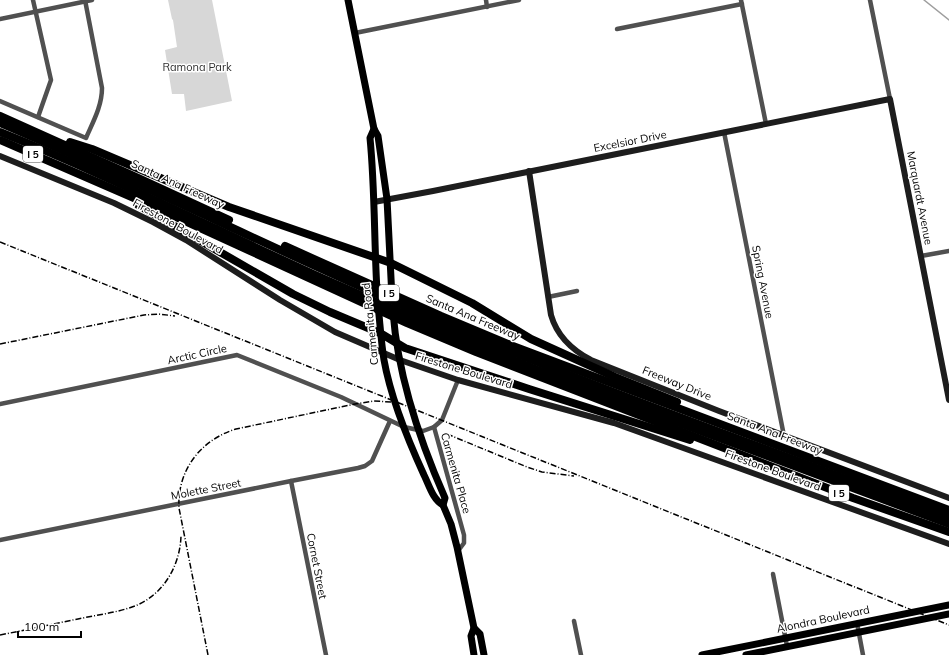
<svg xmlns="http://www.w3.org/2000/svg" width="949" height="655" viewBox="0 0 949 655" font-family="Mulish,sans-serif">
  <style>
    .green { fill: #d7d7d7 }
    .lines { fill: none; stroke-linecap: round; stroke-linejoin: round }
    .stream { stroke: #9e9e9e; stroke-width: 1.5 }
    .street { stroke: #505050; stroke-width: 4.5 }
    .secondary { stroke: #1d1d1d; stroke-width: 6 }
    .primary { stroke: #000; stroke-width: 7 }
    .highway { stroke: #000; stroke-width: 8 }
    .rail { stroke: #000; stroke-width: 1.5; stroke-dasharray: 6 2 1 2; stroke-linecap: butt }
    .labels { text-anchor: middle; dominant-baseline: central; stroke-width: 3; stroke-linejoin: round; paint-order: stroke }
    .shield { fill: #fff; stroke: #4c4c4c; stroke-width: 1 }
    .shield-label { font-size: 10px; font-weight: bold; fill: #000 }
    .park-label { font-size: 11px; fill: #2e2e2e; stroke: #fff }
    .street-label { font-size: 11px; fill: #000; stroke: #fff }
  </style>
  <rect width="100%" height="100%" fill="#fff"/>
  <polygon class="green" points="168,0 212,0 232,101 186,111 184,94 172,94 165,50 177,47 173,20 172,19"/>
  <g class="lines">
    <polyline class="stream" points="924,0 949,20"/>
    <g class="street">
      <polyline points="33,0 51,80 38,117"/>
      <polyline points="486,0 487,7"/>
      <polyline points="741,0 766,124"/>
      <polyline points="870,0 890,99"/>
      <polyline points="0,19 92,0"/>
      <polyline points="617,29 742,4"/>
      <polyline points="355,33 519,0"/>
      <path d="M 0,101 L 86,138 C 93,122 102,106 102,88 L 85,0"/>
      <polyline points="724,132 784,436"/>
      <polyline points="921,256 949,251"/>
      <polyline points="548,297 577,291"/>
      <polyline points="0,404 237,355 341,397 404,427 423,431 434,427 442,420 458,380"/>
      <polyline points="434,427 464,535 464,543 458,551"/>
      <polyline points="291,481 326,655"/>
      <polyline points="0,540 291,481 358,468 365,466 372,461 390,421"/>
      <polyline points="773,574 787,646"/>
      <polyline points="574,621 581,655"/>
      <polyline points="857,623 863,655"/>
    </g>
    <g class="secondary">
      <polyline points="0,156 114,203 153,222 186,240 280,300 335,332 400,360 458,380 614,423 949,544"/>
      <path d="M 529,171 L 551,315 C 557,336 572,350 591,360 L 719,411 L 949,498"/>
      <polyline points="374,202 433,191 890,99 949,400"/>
    </g>
    <g class="primary">
      <polyline points="348,0 374,129 378,136 387,199 392,298"/>
      <path d="M 374,129 L 370,138 C 375,189 374,240 377,291"/>
      <path d="M 378,305 C 380,323 381,342 384,360 C 391,399 407,438 424,475 C 429,485 433,500 443,505"/>
      <path d="M 393,312 C 398,377 419,439 445,498 L 443,505 L 451,524 L 457,547 L 474,628 L 480,634 L 484,655"/>
      <polyline points="474,628 471,636 474,655"/>
      <polyline points="702,655 949,605"/>
      <polyline points="746,655 949,614"/>
    </g>
    <g class="highway">
      <polyline points="0,116 138,178 229,220"/>
      <path d="M 0,123 C 152,188 300,262 452,327 C 615,396 783,455 949,517"/>
      <path d="M 0,132 C 110,176 216,230 324,279 C 394,310 464,340 535,369 L 949,524"/>
      <polyline points="0,140 150,205 407,323 476,352 853,498 949,532"/>
      <polyline points="70,142 92,149 229,207 391,263 472,303 531,339 615,377 677,402"/>
      <polyline points="138,205 293,294 330,312 380,333 405,348 529,389 690,440"/>
      <polyline points="285,246 441,316 513,346 949,510"/>
    </g>
    <g class="rail">
      <polyline points="0,242 949,625"/>
      <polyline points="0,344 144,315 159,314 175,316"/>
      <polyline points="447,434 527,467 542,472 574,476"/>
      <path d="M 0,635 C 26,630 52,624 78,619 C 96,615 115,613 132,607 C 162,597 180,567 181,536"/>
      <path d="M 208,655 L 179,508 C 177,471 200,440 236,429 L 355,404 L 374,401 L 391,402"/>
    </g>
  </g>
  <g class="labels">
    <g class="shield">
      <rect x="23" y="146" width="20" height="16" rx="3"/>
      <rect x="379" y="285" width="20" height="16" rx="3"/>
      <rect x="829" y="485" width="20" height="16" rx="3"/>
    </g>
    <g class="shield-label">
      <text x="33" y="154">I 5</text>
      <text x="389" y="293">I 5</text>
      <text x="839" y="493">I 5</text>
    </g>
    <g class="park-label">
      <text x="197" y="67">Ramona Park</text>
    </g>
    <g class="street-label">
      <text transform="translate(630 141) rotate(-11)">Excelsior Drive</text>
      <text transform="translate(178 184) rotate(25)">Santa Ana Freeway</text>
      <text transform="translate(920 198) rotate(79)">Marquardt Avenue</text>
      <text transform="translate(178 226) rotate(29)">Firestone Boulevard</text>
      <text transform="translate(763 282) rotate(79)">Spring Avenue</text>
      <text transform="translate(473 317) rotate(23)">Santa Ana Freeway</text>
      <text transform="translate(370 324) rotate(-96)">Carmenita Road</text>
      <text transform="translate(197 354) rotate(-12)">Arctic Circle</text>
      <text transform="translate(464 370) rotate(17)">Firestone Boulevard</text>
      <text transform="translate(677 383) rotate(22)">Freeway Drive</text>
      <text transform="translate(775 433) rotate(21)">Santa Ana Freeway</text>
      <text transform="translate(773 470) rotate(20)">Firestone Boulevard</text>
      <text transform="translate(456 473) rotate(74)">Carmenita Place</text>
      <text transform="translate(206 489) rotate(-11)">Molette Street</text>
      <text transform="translate(317 566) rotate(79)">Cornet Street</text>
      <text transform="translate(823 619) rotate(-12)">Alondra Boulevard</text>
    </g>
  </g>
  <path d="M18 631v6h63v-6" fill="none" stroke="#000000" stroke-width="2"/>
  <text x="24" y="631" font-size="12" fill="#000000" stroke="#ffffff" stroke-width="3" paint-order="stroke">100 m</text>
</svg>
